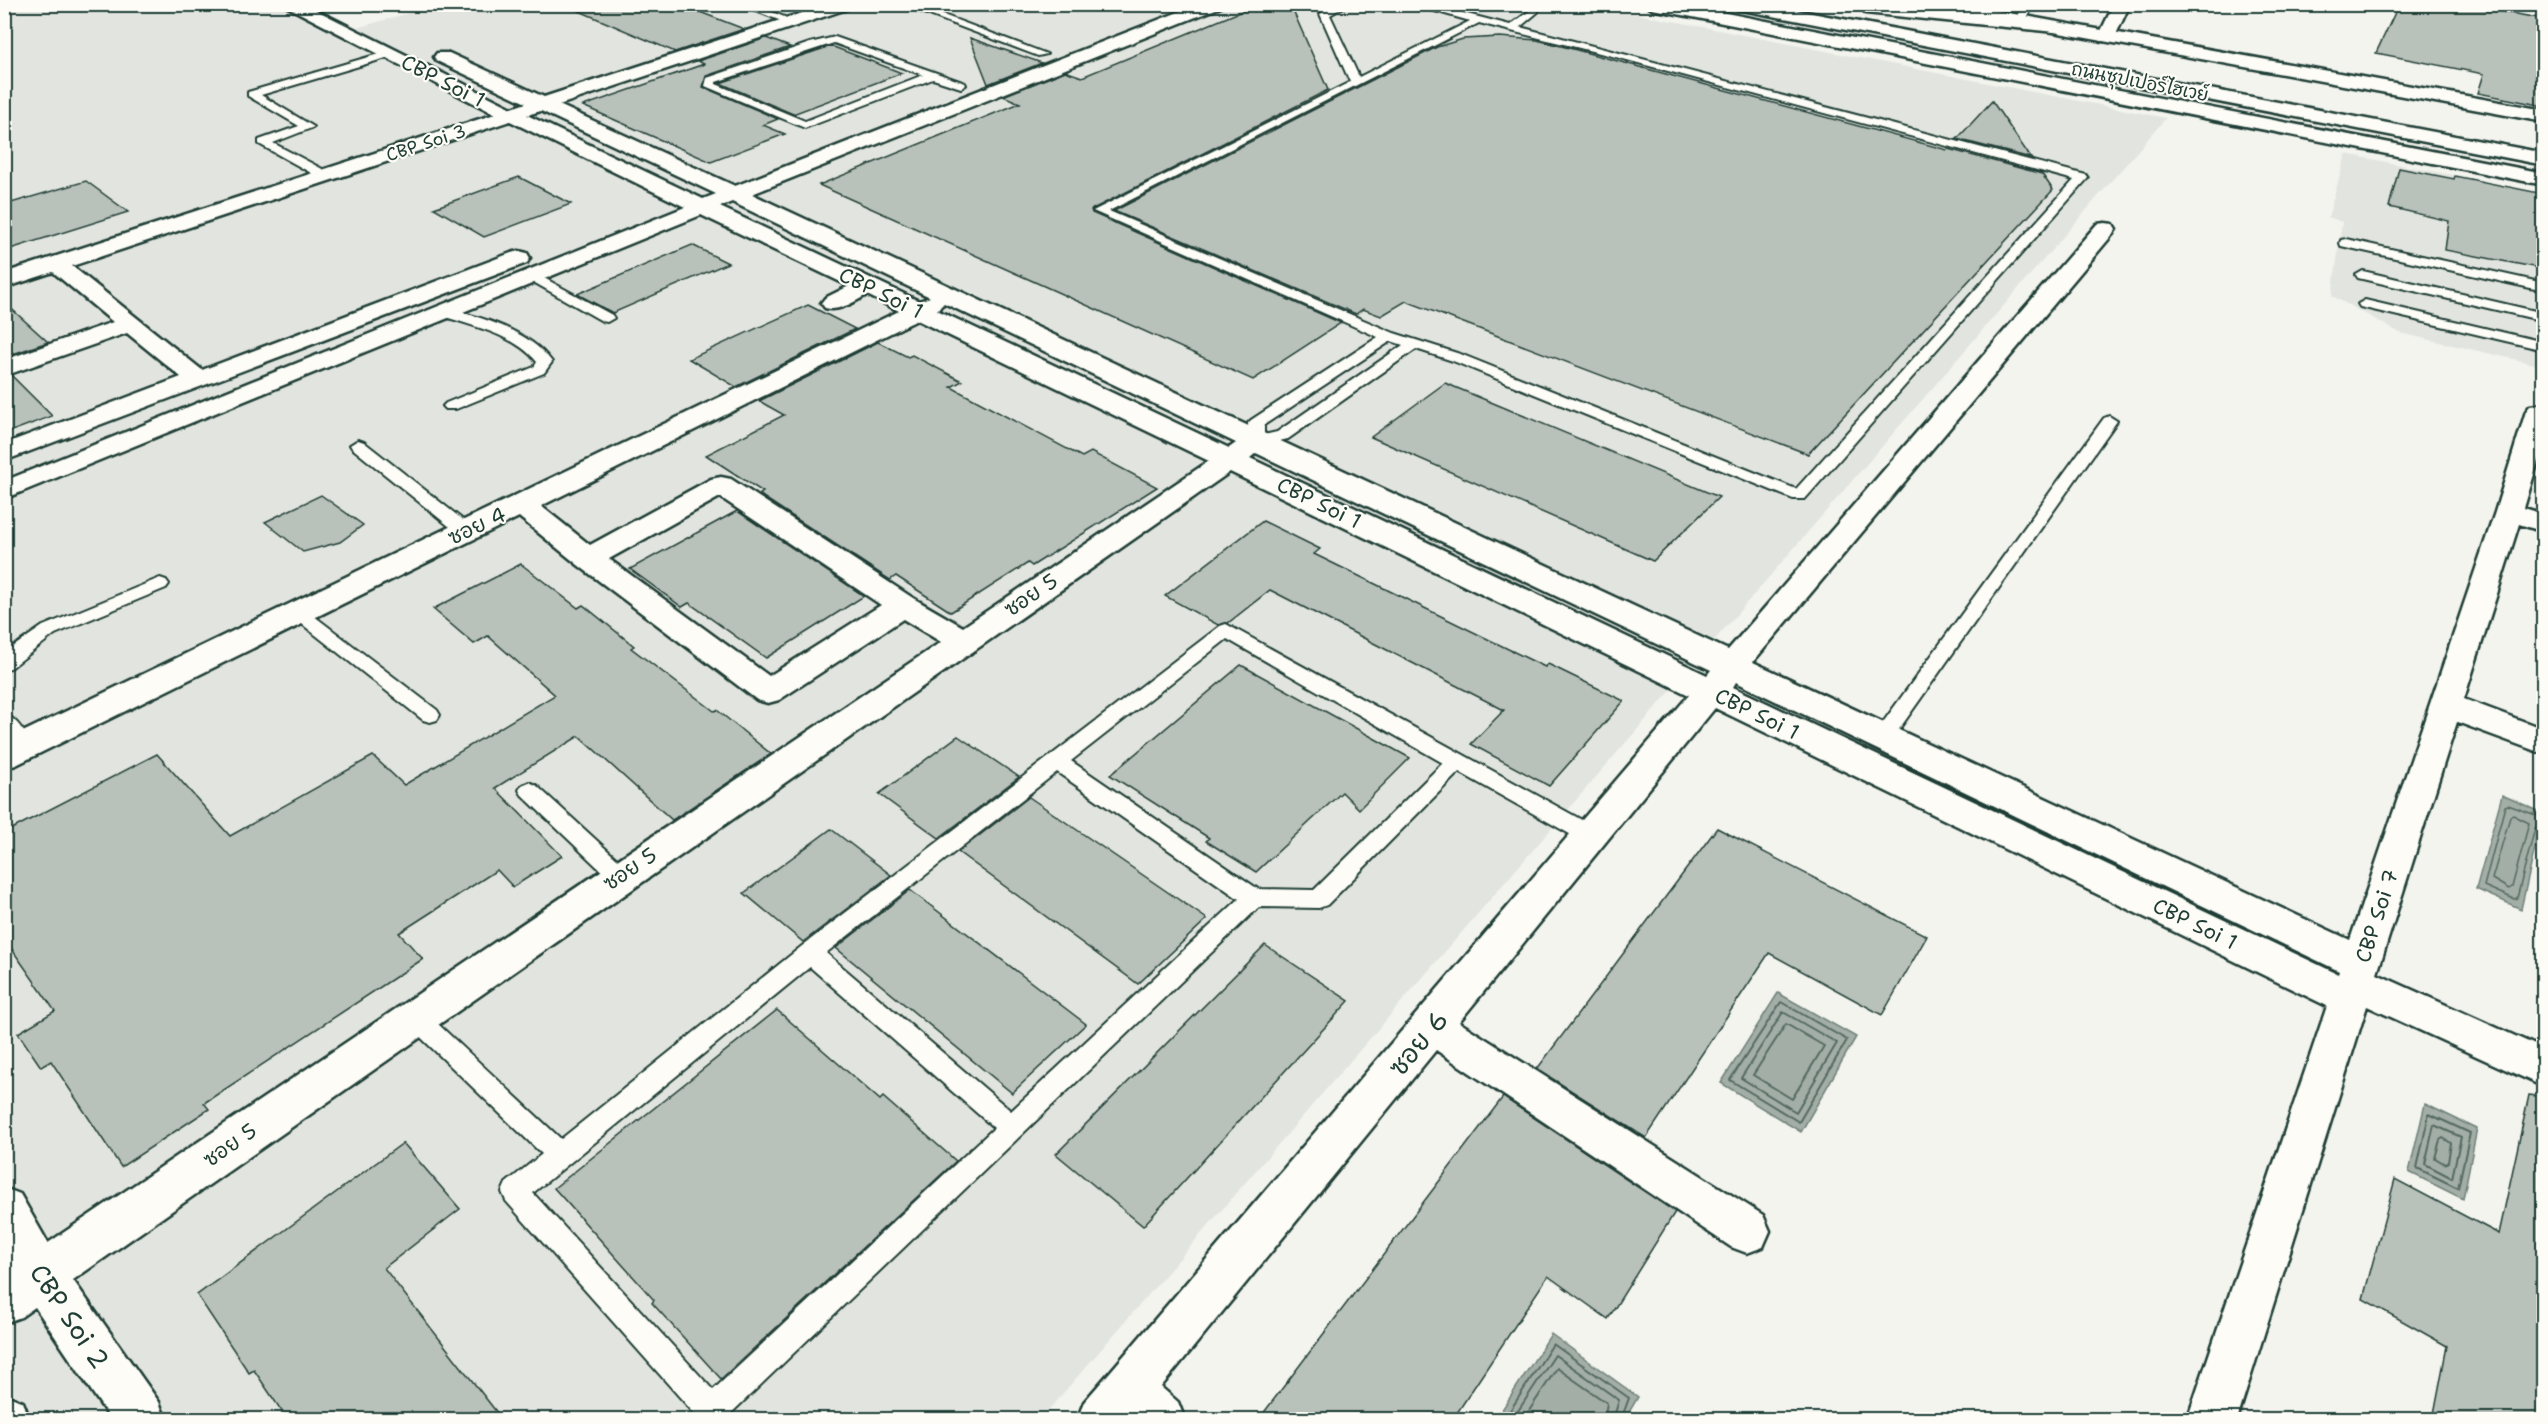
<svg xmlns="http://www.w3.org/2000/svg" width="2548" height="1424" viewBox="0 0 2548 1424" font-family="'Shantell Sans','Playpen Sans Thai',sans-serif">
  <style>
    .built { fill: #e2e5df }
    .water { fill: #a3aea7; stroke: #6e8179; stroke-width: 1.5 }
    .lines { fill: none; stroke-linecap: round; stroke-linejoin: round }
    .shore-far1 { stroke: #546a62; stroke-width: 1.5 }
    .shore { stroke: #546a62; stroke-width: 2 }
    .building { fill: #b9c1bb; stroke: #1f3d34; stroke-width: 1.5 }
    .lane-casing { stroke: #1f3d34; stroke-width: 4 }
    .street-casing { stroke: #1f3d34; stroke-width: 5 }
    .secondary-casing { stroke: #1f3d34; stroke-width: 5 }
    .highway-casing { stroke: #1f3d34; stroke-width: 5 }
    .lane { fill: #fdfcf7; fill-rule: evenodd }
    .street { fill: #fdfcf7; fill-rule: evenodd }
    .secondary { fill: #fdfcf7; fill-rule: evenodd }
    .highway { fill: #fdfcf7; fill-rule: evenodd }
    .labels { text-anchor: middle; dominant-baseline: central; stroke-width: 4.5; stroke-linejoin: round; paint-order: stroke }
    .far-street-label { font-size: 18px; fill: #1f3d34; stroke: #fdfcf7 }
    .street-label { font-size: 21px; fill: #1f3d34; stroke: #fdfcf7 }
    .near-street-label { font-size: 26px; fill: #1f3d34; stroke: #fdfcf7 }
  </style>
  <rect width="100%" height="100%" fill="#f4f4ef"/>
  <filter id="ink" filterUnits="userSpaceOnUse"><feTurbulence type="fractalNoise" baseFrequency=".0167" numOctaves="2"/><feDisplacementMap in="SourceGraphic" scale="12" xChannelSelector="R" yChannelSelector="G"/><feConvolveMatrix kernelMatrix="1 2 1 2 8 2 1 2 1" color-interpolation-filters="sRGB"/></filter>
  <g filter="url(#ink)">
    <g class="built">
      <polygon points="440,4 1592,5 2166,118 1041,1419 5,1420 5,5 277,5 339,33"/>
      <polygon points="2346,154 2543,193 2543,366 2400,333 2332,296 2342,222 2328,217"/>
    </g>
    <g class="water">
      <polygon points="2502,795 2543,813 2521,909 2476,889"/>
      <polygon points="1778,993 1856,1037 1801,1132 1721,1083"/>
      <polygon points="2425,1104 2477,1129 2463,1199 2409,1172"/>
      <polygon points="1551,1334 1638,1397 1625,1419 1496,1419"/>
    </g>
    <g class="lines">
      <g class="shore-far1">
        <polygon points="2513,815 2529,823 2512,887 2509,889 2492,879 2510,817"/>
        <polyline points="2544,818 2508,805 2505,806 2484,886 2514,899 2517,898 2535,828 2542,822 2544,823"/>
      </g>
      <g class="shore">
        <polygon points="1781,1002 1847,1040 1799,1122 1730,1080"/>
        <polygon points="1783,1012 1837,1043 1796,1112 1741,1078"/>
        <polygon points="1786,1024 1824,1046 1792,1099 1753,1075"/>
        <polygon points="2429,1114 2470,1133 2458,1188 2417,1168"/>
        <polygon points="2434,1125 2461,1137 2452,1178 2425,1164"/>
        <polygon points="2443,1138 2451,1143 2448,1162 2445,1164 2435,1158 2440,1140"/>
        <polyline points="1504,1420 1553,1344 1629,1398 1621,1420"/>
        <polyline points="1512,1420 1555,1355 1619,1400 1613,1420"/>
        <polyline points="1523,1420 1557,1368 1607,1403 1604,1420"/>
      </g>
    </g>
    <g class="building">
      <polygon points="563,4 679,4 744,29 675,52"/>
      <polygon points="1259,4 1290,4 1328,90 1091,210 1092,213 1341,323 1253,380 819,185 1020,103 1003,96 1065,71 1082,77"/>
      <polygon points="2399,4 2459,4 2544,19 2544,106 2478,93 2484,74 2376,53"/>
      <polygon points="1500,37 1537,40 1573,49 1947,150 1948,149 2042,174 2053,190 1808,454 1406,301 1381,316 1363,309 1356,314 1114,211 1437,47 1463,39"/>
      <polygon points="766,38 790,47 706,76 703,87 778,119 763,125 785,134 711,162 583,106 704,64 698,61"/>
      <polygon points="970,38 1042,63 988,84"/>
      <polygon points="831,46 902,73 793,114 720,83"/>
      <polygon points="1992,101 2031,158 1957,139"/>
      <polygon points="2399,168 2454,179 2455,176 2544,194 2544,269 2445,250 2449,221 2389,207"/>
      <polygon points="519,177 571,204 484,237 434,208"/>
      <polygon points="86,181 128,212 4,251 4,205"/>
      <polygon points="692,245 728,263 613,313 577,294"/>
      <polygon points="4,302 48,342 4,357"/>
      <polygon points="808,305 855,329 736,387 689,359"/>
      <polygon points="878,342 908,357 912,355 962,381 951,387 1082,457 1091,452 1157,487 1032,566 1028,563 951,612 896,576 890,580 763,497 760,494 763,492 706,455 784,415 759,401"/>
      <polygon points="12,376 52,416 4,434 4,378"/>
      <polygon points="1445,383 1719,497 1653,561 1371,437"/>
      <polygon points="321,495 363,525 340,542 303,552 265,522"/>
      <polygon points="737,511 864,596 766,658 689,603 682,607 630,569"/>
      <polygon points="1263,521 1320,549 1314,554 1545,667 1548,664 1624,701 1549,786 1471,744 1504,710 1270,590 1228,623 1218,625 1165,596"/>
      <polygon points="521,564 578,608 583,605 634,646 631,648 714,711 717,710 771,754 672,820 579,736 495,788 562,856 513,887 497,870 399,933 423,959 204,1103 209,1109 121,1167 51,1061 41,1067 18,1033 55,1011 4,938 4,833 157,754 230,836 373,756 404,785 555,695 488,636 474,644 433,609"/>
      <polygon points="1241,665 1410,758 1359,809 1342,792 1256,872 1206,841 1209,838 1110,775"/>
      <polygon points="958,736 1019,777 939,838 879,794"/>
      <polygon points="1029,797 1207,919 1138,984 958,852"/>
      <polygon points="1717,828 1927,936 1882,1015 1769,953 1646,1138 1537,1069"/>
      <polygon points="831,829 891,875 803,942 744,893"/>
      <polygon points="910,890 1086,1024 1012,1093 836,948"/>
      <polygon points="1265,945 1349,1001 1143,1226 1056,1154"/>
      <polygon points="777,1010 880,1100 883,1097 956,1161 721,1379 652,1303 654,1300 554,1188"/>
      <polygon points="2529,1095 2544,1097 2544,1419 2433,1419 2447,1346 2363,1299 2395,1179 2499,1234"/>
      <polygon points="1503,1097 1675,1212 1608,1319 1548,1276 1453,1419 1259,1419"/>
      <polygon points="403,1143 460,1209 384,1268 502,1419 287,1419 254,1370 249,1373 197,1295"/>
    </g>
    <g class="lines">
      <defs>
        <g id="lane">
          <polygon points="738,4 752,4 797,22 789,24"/>
          <polygon points="900,4 914,4 1047,54 1038,56"/>
          <path d="M 1337,4 L 1349,4 L 1330,15 L 1359,77 L 1470,21 L 1410,4 L 1428,4 L 1510,25 L 1535,7 L 1538,8 L 1538,12 L 1520,27 L 2086,175 L 2088,178 L 1805,499 L 1793,499 L 1453,361 L 1416,349 L 1288,439 L 1257,446 L 1249,441 L 1248,423 L 1251,420 L 1378,337 L 1093,211 L 1350,82 L 1320,14 ZM 1479,23 L 1612,56 L 2074,180 L 1796,489 L 1463,355 L 1394,333 L 1109,211 ZM 1391,341 L 1403,345 L 1277,432 L 1264,435 L 1264,425 Z"/>
          <polygon points="2023,4 2033,4 2026,21 2021,24 2016,21"/>
          <path d="M 835,37 L 965,83 L 966,85 L 961,88 L 933,79 L 805,128 L 705,86 L 707,78 L 810,43 ZM 834,43 L 923,75 L 805,121 L 716,84 L 716,82 Z"/>
          <polygon points="389,51 393,52 393,56 261,95 314,127 273,143 330,173 330,179 322,179 259,144 259,140 299,126 248,96 248,92"/>
          <polygon points="2346,239 2544,283 2544,291 2341,246 2340,243 2341,240"/>
          <polygon points="2363,271 2544,313 2544,321 2358,278 2356,275"/>
          <polygon points="533,272 612,315 614,318 607,322 602,321 528,279 526,276"/>
          <polygon points="2365,300 2544,342 2544,350 2360,307 2358,304"/>
          <path d="M 444,308 C 481,317 529,330 552,362 L 544,373 L 456,409 L 446,409 L 443,406 L 446,403 L 534,367 L 537,362 C 514,334 472,326 439,315 L 437,312 L 439,309 Z"/>
          <polygon points="2109,416 2117,421 1890,742 1883,744 1876,742 1873,737 1876,732 2104,418"/>
          <polygon points="358,440 364,442 472,527 474,531 472,535 460,535 352,448 350,445"/>
          <polygon points="160,578 166,580 169,584 166,588 55,634 11,668 4,669 4,653 43,626"/>
          <polygon points="299,607 305,609 437,710 440,715 437,720 430,722 423,720 293,617 290,613 293,609"/>
          <path d="M 1226,624 L 1600,830 L 1603,836 L 1600,842 L 1592,844 L 1584,842 L 1459,772 L 1327,905 L 1319,908 L 1259,907 L 724,1420 L 700,1420 L 506,1201 L 502,1192 L 506,1183 L 542,1154 L 407,1024 L 403,1017 L 407,1010 L 415,1007 L 423,1010 L 561,1139 L 802,946 L 1220,626 ZM 1227,639 L 1443,763 L 1314,890 L 1258,889 L 1071,761 ZM 1057,772 L 1239,899 L 1011,1111 L 826,953 ZM 810,967 L 994,1128 L 713,1390 L 533,1193 Z"/>
          <path d="M 4,714 C 17,718 27,736 33,747 L 30,752 C 7,759 4,730 4,714 Z"/>
          <polygon points="529,782 536,785 629,870 632,876 629,882 621,885 613,882 522,795 519,790 522,785"/>
        </g>
        <g id="street">
          <path d="M 282,4 L 304,4 L 512,108 L 526,103 L 437,61 L 434,57 L 437,53 L 449,53 L 544,97 L 829,4 L 855,4 L 853,7 L 559,105 L 735,186 L 1199,4 L 1223,4 L 1221,7 L 752,194 L 1728,650 L 2097,224 L 2105,223 L 2113,224 L 2116,229 L 2113,234 L 1753,662 L 2350,940 L 2495,512 L 2526,411 L 2530,406 L 2544,404 L 2544,441 L 2524,508 L 2544,514 L 2544,532 L 2519,524 L 2464,699 L 2544,729 L 2544,754 L 2457,722 L 2377,974 L 2544,1049 L 2544,1087 L 2367,1006 L 2237,1420 L 2187,1420 L 2327,1006 L 1715,708 L 1459,1022 L 1763,1215 L 1770,1231 L 1763,1247 L 1747,1253 L 1731,1247 L 1436,1050 L 1161,1387 L 1178,1402 L 1185,1420 L 1077,1420 L 1084,1402 L 1110,1372 L 1689,695 L 1230,472 L 73,1280 L 159,1402 L 166,1420 L 111,1420 L 35,1307 L 21,1317 L 4,1323 L 4,1272 L 12,1267 L 4,1254 L 4,1188 L 20,1194 L 48,1243 L 941,642 L 903,619 L 779,700 L 768,703 L 757,700 L 578,565 L 519,517 L 16,765 L 4,768 L 4,741 L 899,311 L 867,295 C 853,302 840,312 825,308 L 821,303 L 825,298 L 849,286 L 701,215 L 4,499 L 4,481 L 685,207 L 510,121 L 72,266 L 202,370 L 511,253 L 519,251 L 527,253 L 530,258 L 527,263 L 4,461 L 4,444 L 181,377 L 127,333 L 4,376 L 4,360 L 113,322 L 53,272 L 4,288 L 4,273 L 495,114 ZM 541,111 L 716,194 L 703,199 L 527,115 ZM 732,202 L 930,297 L 919,301 L 720,207 ZM 944,303 L 1236,443 L 1229,448 L 937,310 ZM 917,320 L 1209,461 L 963,627 L 913,598 L 731,479 L 721,477 L 711,479 L 590,545 L 541,506 ZM 1256,453 L 1711,670 L 1707,675 L 1250,458 ZM 720,497 L 881,605 L 769,676 L 609,559 ZM 1736,682 L 2339,971 L 2338,974 L 1733,687 Z"/>
          <polygon points="2114,4 2130,4 2113,41 2101,41 2098,37"/>
          <polygon points="4,1394 23,1402 30,1420 4,1420"/>
        </g>
        <g id="secondary">
          <polygon points="1644,4 1680,4 2544,173 2544,185 1652,9"/>
          <polygon points="1921,4 1959,4 2544,110 2544,122 1929,9"/>
        </g>
        <g id="highway">
          <polygon points="1729,4 1765,4 2544,153 2544,165 1737,9"/>
          <polygon points="1871,5 2055,22 2063,27 2055,32 1865,13 1863,10"/>
        </g>
      </defs>
      <use href="#lane" class="lane-casing"/>
      <use href="#street" class="street-casing"/>
      <use href="#secondary" class="secondary-casing"/>
      <use href="#highway" class="highway-casing"/>
      <use href="#lane" class="lane"/>
      <use href="#street" class="street"/>
      <use href="#secondary" class="secondary"/>
      <use href="#highway" class="highway"/>
    </g>
  </g>
  <g class="labels">
    <g class="far-street-label">
      <text transform="translate(2140 82) rotate(11)">ถนนซุปเปอร์ไฮเวย์</text>
      <text transform="translate(426 143) rotate(-18)">CBP Soi 3</text>
    </g>
    <g class="street-label">
      <text transform="translate(443 81) rotate(27)">CBP Soi 1</text>
      <text transform="translate(881 293) rotate(26)">CBP Soi 1</text>
      <text transform="translate(1319 503) rotate(26)">CBP Soi 1</text>
      <text transform="translate(477 526) rotate(-25)">ซอย 4</text>
      <text transform="translate(1031 595) rotate(-34)">ซอย 5</text>
      <text transform="translate(1757 714) rotate(26)">CBP Soi 1</text>
      <text transform="translate(630 869) rotate(-34)">ซอย 5</text>
      <text transform="translate(2377 916) rotate(-72)">CBP Soi 7</text>
      <text transform="translate(2195 924) rotate(26)">CBP Soi 1</text>
      <text transform="translate(230 1145) rotate(-35)">ซอย 5</text>
    </g>
    <g class="near-street-label">
      <text transform="translate(1418 1043) rotate(-50)">ซอย 6</text>
      <text transform="translate(70 1316) rotate(56)">CBP Soi 2</text>
    </g>
  </g>
  <rect width="2548" height="1424" fill="none" stroke="#fdfcf7" stroke-width="24"/>
  <rect x="12" y="12" width="2524" height="1400" fill="none" stroke="#1f3d34" stroke-width="2" filter="url(#ink)"/>
</svg>
